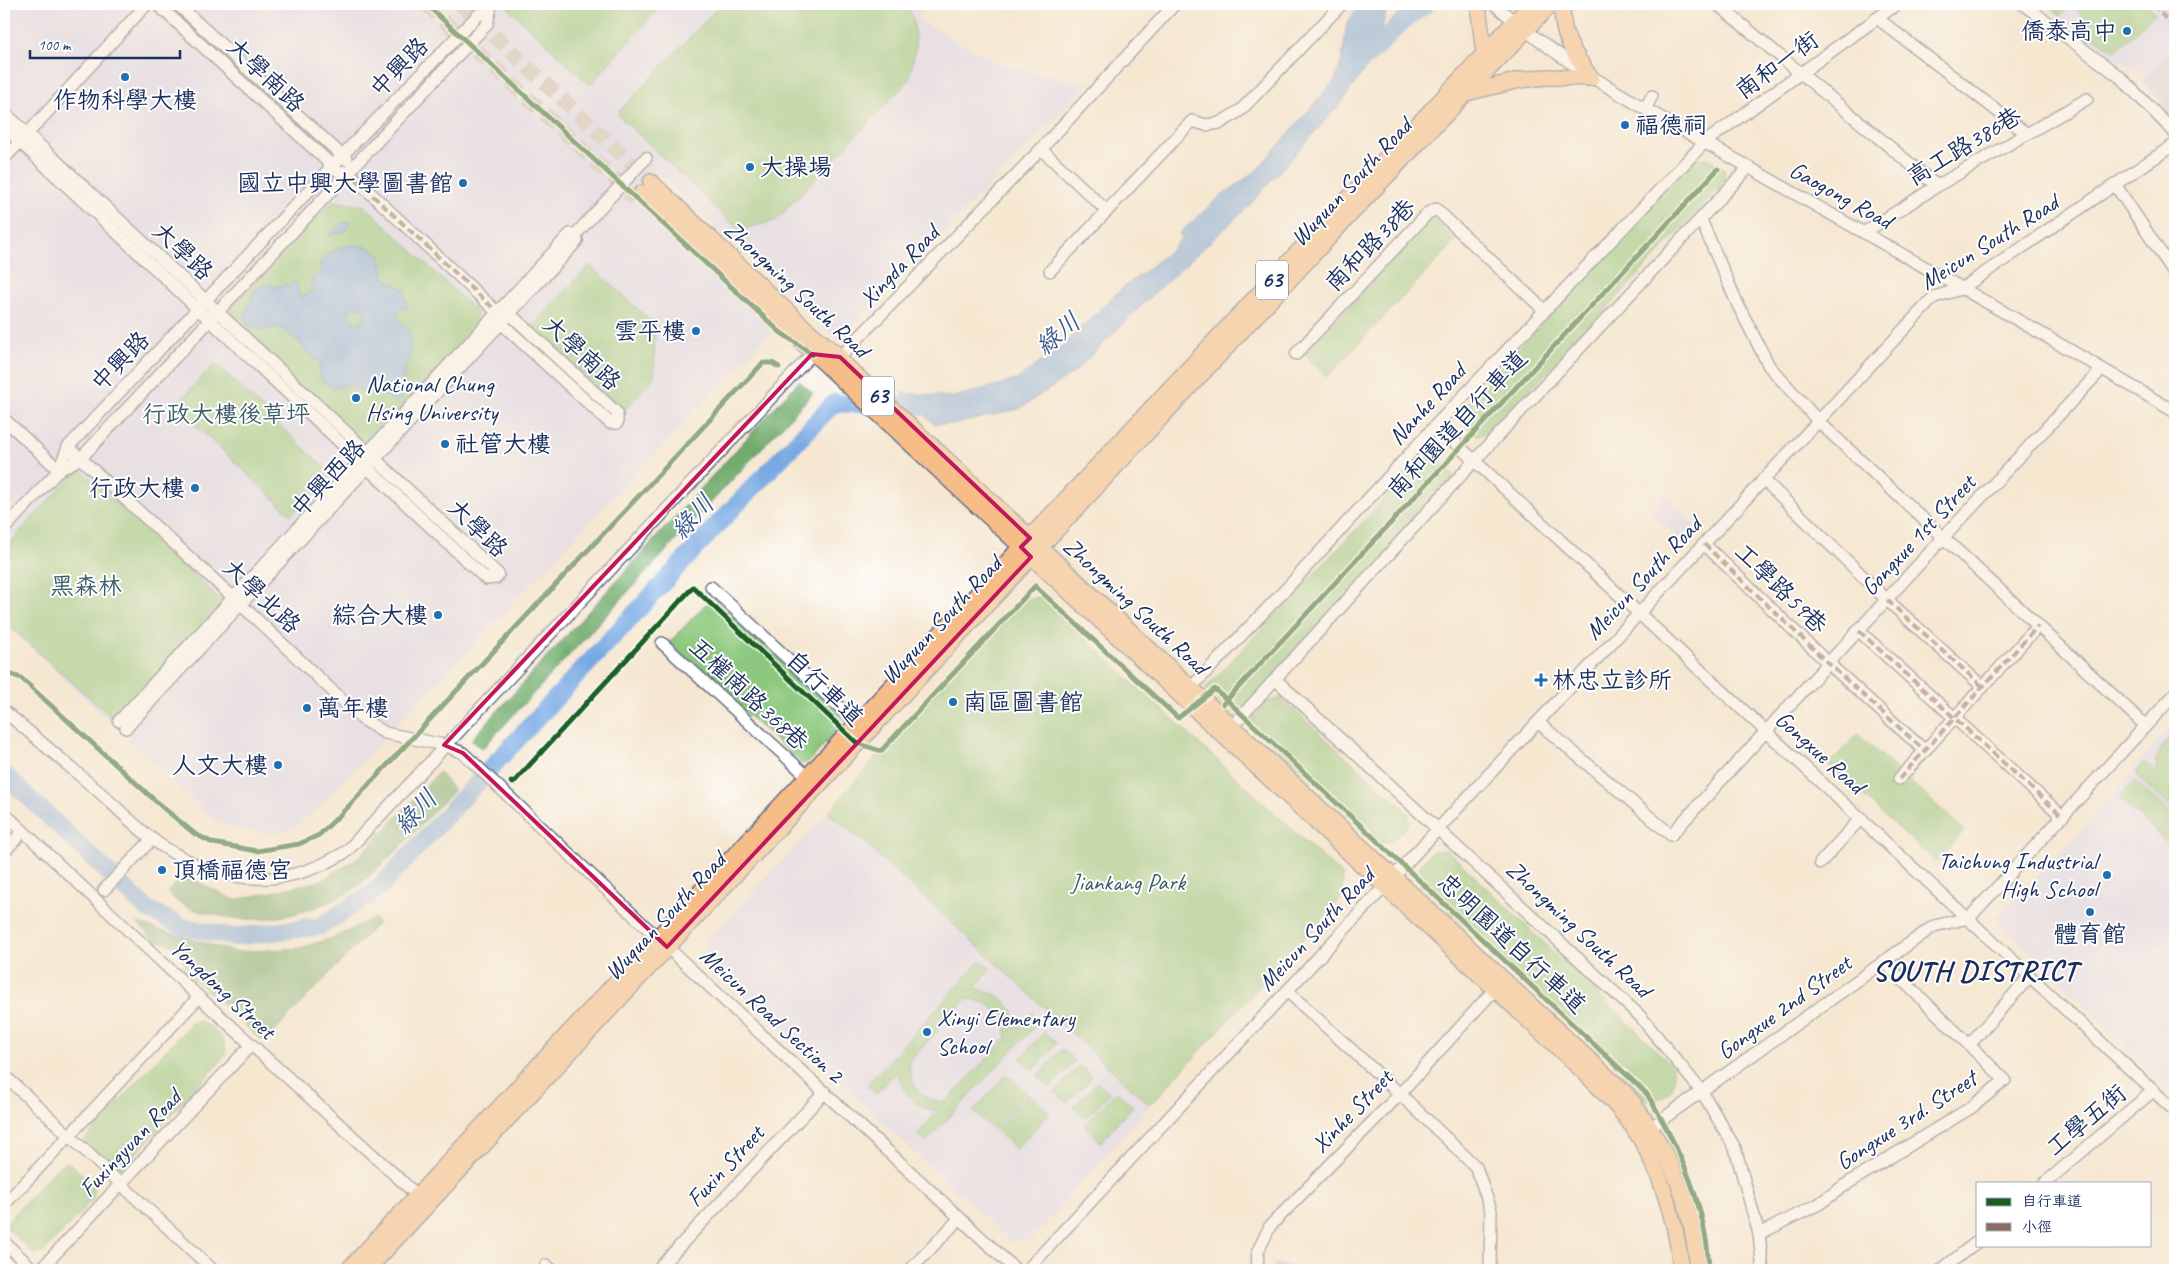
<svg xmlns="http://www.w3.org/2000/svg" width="2179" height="1274" viewBox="0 0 2179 1274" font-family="Caveat,'LXGW WenKai TC',sans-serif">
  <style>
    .built { fill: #d8d7f8 }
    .industrial { fill: #bfc2dd }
    .green { fill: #8cc87d; stroke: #547c6e; fill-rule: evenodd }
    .forest { fill: #71ac6c; stroke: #466e65 }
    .water { fill: #78a9e3; stroke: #4a6ca0; fill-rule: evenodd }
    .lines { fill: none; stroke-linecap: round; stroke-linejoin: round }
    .stream { stroke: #78a9e3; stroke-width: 3 }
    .river { stroke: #78a9e3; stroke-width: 18 }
    .major-tunnel { stroke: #c9c2ba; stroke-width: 15; stroke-dasharray: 15 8; stroke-linecap: butt }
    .minor-casing { stroke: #676f86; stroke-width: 14 }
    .major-casing { stroke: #676f86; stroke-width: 18 }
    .minor { stroke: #fff; stroke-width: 11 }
    .major { stroke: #f7bd88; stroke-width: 15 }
    .quiet { stroke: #8d6e63; stroke-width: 4; stroke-dasharray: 8 4; stroke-linecap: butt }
    .cycleway-casing { stroke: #fff; stroke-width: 8 }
    .cycleway { stroke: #1b5e20; stroke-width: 5 }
    .marked { fill: none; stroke: #c2185b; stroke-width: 4; stroke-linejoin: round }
    .poi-dot { fill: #1f6fb2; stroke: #fff; stroke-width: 2 }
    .labels { text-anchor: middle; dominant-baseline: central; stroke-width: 4; stroke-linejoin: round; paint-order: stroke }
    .shield { fill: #fff; stroke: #5f6d8e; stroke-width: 1 }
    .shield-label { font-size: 22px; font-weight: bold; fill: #1b2f5e }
    .poi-label { font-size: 24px; fill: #1b2f5e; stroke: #fff; text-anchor: start }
    .street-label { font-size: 24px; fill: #1b2f5e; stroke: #fff }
    .park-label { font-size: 24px; fill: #3d5d67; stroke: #fff }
    .water-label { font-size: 25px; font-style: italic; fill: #3c5a8d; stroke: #fff }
    .district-label { font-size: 29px; font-weight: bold; letter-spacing: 1px; fill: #1b2f5e; stroke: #fff }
  </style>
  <rect width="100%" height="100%" fill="#fff"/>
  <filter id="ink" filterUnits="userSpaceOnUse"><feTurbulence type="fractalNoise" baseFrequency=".02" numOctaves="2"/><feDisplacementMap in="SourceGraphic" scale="10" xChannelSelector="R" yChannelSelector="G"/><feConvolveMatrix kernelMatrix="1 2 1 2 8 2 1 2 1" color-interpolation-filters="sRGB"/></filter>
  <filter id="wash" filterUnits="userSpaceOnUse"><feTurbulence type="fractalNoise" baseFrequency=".0096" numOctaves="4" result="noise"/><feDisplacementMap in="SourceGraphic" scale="20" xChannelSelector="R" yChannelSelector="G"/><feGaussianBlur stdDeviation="1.12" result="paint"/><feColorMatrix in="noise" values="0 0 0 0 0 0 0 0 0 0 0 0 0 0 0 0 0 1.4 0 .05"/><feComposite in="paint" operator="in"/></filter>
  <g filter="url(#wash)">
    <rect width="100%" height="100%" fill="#f5e7d1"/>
    <g class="built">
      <polygon points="4,4 923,4 919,20 1003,66 1089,83 838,340 659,173 635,201 773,330 314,812 297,826 285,831 270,833 236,829 213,819 4,623"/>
      <polygon points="2043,4 2175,4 2175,58 2151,76 2116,59"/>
      <polygon points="1665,496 1695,524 1680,540 1650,511"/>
      <polygon points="2175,721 2175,1092 1996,919 2081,831"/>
      <polygon points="828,813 857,836 1150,1105 1032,1239 1011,1242 706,958 706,942"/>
    </g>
    <polygon class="industrial" points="2175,49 2175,117 2141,80"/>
    <g class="green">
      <polygon points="504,4 656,4 660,7 590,85"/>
      <polygon points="721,4 906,4 913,17 916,46 909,80 775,221 739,230 617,114"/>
      <polygon points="2049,4 2067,4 2070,7 2060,16"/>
      <polygon points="2070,4 2147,4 2155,13 2116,51 2078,28 2086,20"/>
      <polygon points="1707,158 1724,168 1725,182 1490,434 1476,435 1462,422 1461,409 1696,159"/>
      <polygon points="333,201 365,206 476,311 477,328 376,437 358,442 236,329 232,306"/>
      <polygon points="1431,217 1456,241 1327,377 1305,354"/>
      <polygon points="590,265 655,325 654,378 623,411 532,327"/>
      <polygon points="215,363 332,475 291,515 175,406"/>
      <polygon points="1430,451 1460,482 1237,717 1205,689"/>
      <polygon points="79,468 223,602 114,720 4,622 4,549"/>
      <polygon points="1040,597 1343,876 1342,897 1150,1105 857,836 828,813 920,706 1022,600"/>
      <polygon points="706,604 720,604 843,717 841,725 810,761 802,764 669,643"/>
      <path d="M 1281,698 L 1408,813 L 1410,823 L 1392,842 L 1380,843 L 1251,724 C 1257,711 1266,700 1281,698 Z"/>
      <polygon points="2175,731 2175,813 2135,774 2145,762 2157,774 2155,761 2164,743"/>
      <polygon points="1857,734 1964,830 1936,862 1829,765"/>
      <polygon points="2135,781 2175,817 2175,850 2119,798"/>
      <path d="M 1447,850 L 1672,1065 C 1677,1088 1673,1092 1652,1102 L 1643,1098 L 1606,1056 L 1420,884 L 1420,864 L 1433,851 Z"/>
      <path d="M 981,960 L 991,969 L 974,988 C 998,992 1016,1004 1016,1029 L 1032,1013 L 1040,1021 L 926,1142 L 917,1134 L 938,1111 C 915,1108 903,1094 897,1072 L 876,1094 L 867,1085 ZM 967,998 C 989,1002 1005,1012 1007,1037 L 946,1102 C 919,1101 912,1087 909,1062 Z"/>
      <path d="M 199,1021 C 213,1027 227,1039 226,1055 L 122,1169 L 111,1168 L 84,1144 L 86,1138 L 192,1022 Z"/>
      <polygon points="1044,1032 1057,1043 1033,1071 1020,1059"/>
      <polygon points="1062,1049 1075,1061 1050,1088 1037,1076"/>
      <polygon points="1079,1065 1092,1077 1068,1103 1055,1092"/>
      <polygon points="1007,1074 1027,1093 994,1130 973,1111"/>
      <polygon points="1097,1082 1110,1093 1085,1119 1073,1107"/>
      <polygon points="1117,1091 1133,1106 1101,1142 1084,1126"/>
      <polygon points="1029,1094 1050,1113 1016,1149 996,1131"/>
      <polygon points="65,1162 71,1164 94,1186 94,1198 44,1252 35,1255 8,1229 7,1222 60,1165"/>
    </g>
    <g class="forest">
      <polygon points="799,381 813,393 482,749 471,740"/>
      <path d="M 439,772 L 454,790 C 428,817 403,846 375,871 C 367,877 360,886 352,890 C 314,913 263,926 221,916 C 200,912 181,908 167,892 L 184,875 L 235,900 L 320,881 L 358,858 Z"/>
      <polygon points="374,918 378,923 266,1040 257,1037 225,1006 180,968 184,963 178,947 154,940 137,923 235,952 300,948 338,936"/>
    </g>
    <g class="water">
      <polygon points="1360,4 1388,4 1376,53 1342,102 1248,207 1150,297 1075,372 1019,409 956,424 934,424 901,393 954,397 1016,380 1060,348 1118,292 1170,251 1182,238 1179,234 1216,200 1257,170 1335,80 1342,60 1347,23"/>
      <polygon points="350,221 346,231 329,236 340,225"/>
      <path d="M 354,245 L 367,247 L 380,255 L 385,279 L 406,291 L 405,299 L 408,307 L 399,310 L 398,321 L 408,327 L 411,344 L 409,358 L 404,374 L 404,387 L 401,399 L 398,402 L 378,392 L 358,390 L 354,385 C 336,385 338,396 320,378 L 319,362 L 310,356 L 298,340 L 277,326 L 264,330 L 248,325 L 245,315 L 254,292 L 269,284 L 275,287 L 296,282 L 300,297 L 310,294 L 313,276 L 321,273 L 320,263 C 331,251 338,246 354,245 ZM 357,306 L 364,310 L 365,315 L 362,321 L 357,324 L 348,316 L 348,311 Z"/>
    </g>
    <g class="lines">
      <polyline class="stream" points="1275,1266 1311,1270"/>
      <g class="river">
        <polyline points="1362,61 1403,21 1426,4"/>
        <polyline points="4,774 147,909 183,927 234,937 321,926 378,889 716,526 834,403 937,407"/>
      </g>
    </g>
  </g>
  <g filter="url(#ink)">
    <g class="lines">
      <g class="major-tunnel">
        <polyline points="426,4 636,199"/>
        <polyline points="460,4 651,182"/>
      </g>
      <defs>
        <g id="minor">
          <polyline points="157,4 338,171 348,172 498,313 501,323 610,423 617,423 617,413 510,314 498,313"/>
          <polyline points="177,4 347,160"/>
          <path d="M 1494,4 C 1571,72 1657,115 1745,165 C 1889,248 2034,327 2175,412"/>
          <polyline points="1717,4 1937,186"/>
          <polyline points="2023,4 2120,77 2175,133"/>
          <polyline points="1877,18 2027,134"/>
          <polyline points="1645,109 1652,96"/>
          <polyline points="4,112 498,574 496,578 486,579 4,127"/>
          <polyline points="1041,149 1107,211"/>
          <polyline points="4,159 147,4"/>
          <polyline points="2116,186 2175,274"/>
          <polyline points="1701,220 1738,305 1769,366 1819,422 2145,725"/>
          <polyline points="1865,232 1937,186 2087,99"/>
          <polyline points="1050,271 1192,121 1206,125 1220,123 1241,110 1342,4"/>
          <polyline points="1296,354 1428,213 1436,209 1544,310"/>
          <polyline points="4,419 59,470"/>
          <polyline points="1436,425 2175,1111"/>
          <polyline points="68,447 234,598 361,718 385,733 444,745 463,753 667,947 1016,1270"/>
          <polyline points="59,470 68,447 332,166 478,15 490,11"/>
          <polyline points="1763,479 1887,600 1983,687"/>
          <polyline points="4,529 59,470 81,458 487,24 490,11"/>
          <polyline points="1704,544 1829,664 1925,751"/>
          <polyline points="711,587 861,727"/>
          <polyline points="1859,631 2062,816"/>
          <polyline points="662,643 808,777"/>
          <polyline points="1275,679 1640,1016 1702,1092 1735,1148 1759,1234 1763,1270"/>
          <polyline points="1186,693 1287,588 1436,425 1705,142 1897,4"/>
          <path d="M 4,711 C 38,739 71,768 105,797 C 122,813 140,831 159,844 C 221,885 283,892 347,851 L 812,354 L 840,357 L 1041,149 L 1175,4"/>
          <polyline points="119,721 570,234 576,234 646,158"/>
          <polyline points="1539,723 1671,835 1943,538 2102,369"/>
          <polyline points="126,728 577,241 576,234"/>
          <polyline points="1227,732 1474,461 1749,167"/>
          <polyline points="1899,779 2038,626"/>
          <polyline points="4,813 199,997 417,1195"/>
          <polyline points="4,852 23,831"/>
          <polyline points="1820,863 1861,818"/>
          <polyline points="104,890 152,839"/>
          <polyline points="1287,991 1400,1094 1476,1167 1491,1210 1490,1270"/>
          <polyline points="1970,1044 2030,976"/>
          <polyline points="4,1075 213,1270"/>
          <polyline points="1650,1128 1934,926 1969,918 2175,694"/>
          <polyline points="2045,1183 2154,1090"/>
          <polyline points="4,1205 199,997"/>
          <polyline points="1759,1234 1819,1204 1845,1185 1972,1107 2005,1080 1883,961"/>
          <polyline points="4,1242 34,1270"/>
          <polyline points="4,1260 15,1270"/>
          <polyline points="546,1265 552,1270"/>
          <polyline points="40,1270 251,1045"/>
          <polyline points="657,1270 825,1092"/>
          <polyline points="910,1270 960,1218"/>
          <polyline points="1027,1270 1934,297 1961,289 2175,144"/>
          <polyline points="1257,1270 1258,1251 1270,1226 1400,1094 1494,990"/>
          <polyline points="1941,1270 1978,1241"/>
        </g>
        <g id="major">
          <polyline points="1478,4 1484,54"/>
          <path d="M 1563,4 C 1559,34 1575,55 1591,78"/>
          <polyline points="1466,93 1520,80 1546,77 1591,78"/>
          <path d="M 651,182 L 806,329 L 840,357 L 843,363 L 1627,1095 C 1667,1147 1695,1204 1697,1270"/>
          <path d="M 642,193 L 1586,1074 C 1598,1087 1612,1100 1623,1114 C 1656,1154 1677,1219 1681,1270"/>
          <polyline points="348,1270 1021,547 1531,4"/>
          <polyline points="367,1270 1361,203 1551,4"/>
        </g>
      </defs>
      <use href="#minor" class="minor-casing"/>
      <use href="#major" class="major-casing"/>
      <use href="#minor" class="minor"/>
      <use href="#major" class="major"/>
      <g class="quiet">
        <polyline points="2153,4 2172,26"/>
        <polyline points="355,179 493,308"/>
        <polyline points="1704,544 1829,664 1925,751"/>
        <polyline points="1887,600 1983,687"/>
        <polyline points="1859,631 2062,816"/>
        <polyline points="1899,779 2038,626"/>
      </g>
      <defs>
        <g id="cycleway">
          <polyline points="426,4 780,332 812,354"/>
          <polyline points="4,672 21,678 161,806 195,834 213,843 257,851 299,844 319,835 347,808 763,363 772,363 779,367"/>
          <polyline points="1223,704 1718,169"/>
          <path d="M 511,782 L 513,783 L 693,587 L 857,743 L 881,751 L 1035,586 L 1178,718 L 1215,689 L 1647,1094 C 1679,1147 1707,1207 1709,1270"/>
        </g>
      </defs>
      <use href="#cycleway" class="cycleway-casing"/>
      <use href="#cycleway" class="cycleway"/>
    </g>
  </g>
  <path d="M0 0H2179V1274H0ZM 812,354 L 840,357 L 1030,538 L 1021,547 L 1031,557 L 667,947 L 463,753 L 444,745 Z" fill="#f5e7d1" fill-opacity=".55" fill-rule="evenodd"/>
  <path class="marked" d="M 812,354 L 840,357 L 1030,538 L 1021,547 L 1031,557 L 667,947 L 463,753 L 444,745 Z"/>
  <g class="poi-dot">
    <circle cx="2127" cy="31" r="5"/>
    <circle cx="125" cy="77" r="5"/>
    <circle cx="1625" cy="125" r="5"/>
    <circle cx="750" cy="167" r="5"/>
    <circle cx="463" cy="183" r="5"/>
    <circle cx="696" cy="331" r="5"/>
    <circle cx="356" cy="398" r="5"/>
    <circle cx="445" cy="444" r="5"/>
    <circle cx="195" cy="488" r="5"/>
    <circle cx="438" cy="615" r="5"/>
    <path d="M1538.5 672.5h5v5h5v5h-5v5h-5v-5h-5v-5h5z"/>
    <circle cx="953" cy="702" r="5"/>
    <circle cx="307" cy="708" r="5"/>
    <circle cx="278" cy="765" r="5"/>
    <circle cx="162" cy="870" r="5"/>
    <circle cx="2107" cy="875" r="5"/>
    <circle cx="2090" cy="912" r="5"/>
    <circle cx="927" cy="1032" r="5"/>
  </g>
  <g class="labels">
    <g class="shield">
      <rect x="1256" y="260.5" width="32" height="39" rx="4"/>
      <rect x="862" y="376.5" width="32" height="39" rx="4"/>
    </g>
    <g class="shield-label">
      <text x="1272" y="280">63</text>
      <text x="878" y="396">63</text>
    </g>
    <g class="poi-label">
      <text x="2117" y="31" text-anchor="end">僑泰高中</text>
      <text x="125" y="100" text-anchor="middle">作物科學大樓</text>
      <text x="1635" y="125">福德祠</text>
      <text x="760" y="167">大操場</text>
      <text x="453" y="183" text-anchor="end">國立中興大學圖書館</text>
      <text x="686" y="331" text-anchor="end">雲平樓</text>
      <text x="366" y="384">National Chung<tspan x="366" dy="28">Hsing University</tspan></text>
      <text x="455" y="444">社管大樓</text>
      <text x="185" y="488" text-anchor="end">行政大樓</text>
      <text x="428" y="615" text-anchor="end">綜合大樓</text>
      <text x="1552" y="680">林忠立診所</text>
      <text x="963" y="702">南區圖書館</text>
      <text x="317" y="708">萬年樓</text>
      <text x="268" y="765" text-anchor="end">人文大樓</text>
      <text x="2097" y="861" text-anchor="end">Taichung Industrial<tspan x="2097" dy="28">High School</tspan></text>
      <text x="172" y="870">頂橋福德宮</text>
      <text x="2090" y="934" text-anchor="middle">體育館</text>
      <text x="937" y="1018">Xinyi Elementary<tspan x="937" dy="28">School</tspan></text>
    </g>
    <g class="street-label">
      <text transform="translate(1777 65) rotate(-36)">南和一街</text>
      <text transform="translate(399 67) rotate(-46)">中興路</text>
      <text transform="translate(266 75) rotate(43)">大學南路</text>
      <text transform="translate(1964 146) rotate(-31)">高工路386巷</text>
      <text transform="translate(1351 182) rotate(-47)">Wuquan South Road</text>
      <text transform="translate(1841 195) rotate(29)">Gaogong Road</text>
      <text transform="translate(1989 242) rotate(-32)">Meicun South Road</text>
      <text transform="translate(1370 245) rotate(-46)">南和路38巷</text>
      <text transform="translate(183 251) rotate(43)">大學路</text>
      <text transform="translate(899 266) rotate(-46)">Xingda Road</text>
      <text transform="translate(797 289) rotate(43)">Zhongming South Road</text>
      <text transform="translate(582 353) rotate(43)">大學南路</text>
      <text transform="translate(120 361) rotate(-46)">中興路</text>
      <text transform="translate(1427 404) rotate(-47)">Nanhe Road</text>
      <text transform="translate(1457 424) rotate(-47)">南和園道自行車道</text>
      <text transform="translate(328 478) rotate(-47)">中興西路</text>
      <text transform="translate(478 528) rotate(44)">大學路</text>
      <text transform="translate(1918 535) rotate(-47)">Gongxue 1st Street</text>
      <text transform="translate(1643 578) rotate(-47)">Meicun South Road</text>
      <text transform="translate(1781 588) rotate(44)">工學路59巷</text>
      <text transform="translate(262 596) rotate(43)">大學北路</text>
      <text transform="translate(1136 606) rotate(43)">Zhongming South Road</text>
      <text transform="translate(941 620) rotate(-47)">Wuquan South Road</text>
      <text transform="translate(825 688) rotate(44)">自行車道</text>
      <text transform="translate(749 694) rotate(43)">五權南路368巷</text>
      <text transform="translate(1820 752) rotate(42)">Gongxue Road</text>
      <text transform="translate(665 916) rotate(-47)">Wuquan South Road</text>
      <text transform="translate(1316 929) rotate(-47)">Meicun South Road</text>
      <text transform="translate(1579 929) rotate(43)">Zhongming South Road</text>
      <text transform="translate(1512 943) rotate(43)">忠明園道自行車道</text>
      <text transform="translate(223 989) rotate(43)">Yongdong Street</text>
      <text transform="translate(1784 1007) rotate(-36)">Gongxue 2nd Street</text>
      <text transform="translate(772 1015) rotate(43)">Meicun Road Section 2</text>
      <text transform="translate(1352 1111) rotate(-46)">Xinhe Street</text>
      <text transform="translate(1906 1120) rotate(-33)">Gongxue 3rd. Street</text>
      <text transform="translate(2086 1120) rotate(-40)">工學五街</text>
      <text transform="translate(130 1143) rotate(-47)">Fuxingyuan Road</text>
      <text transform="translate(725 1166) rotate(-47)">Fuxin Street</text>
    </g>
    <g class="park-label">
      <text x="226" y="414">行政大樓後草坪</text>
      <text x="86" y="586">黑森林</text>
      <text x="1128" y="882">Jiankang Park</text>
    </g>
    <g class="water-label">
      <text transform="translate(1058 334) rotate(-40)">綠川</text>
      <text transform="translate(693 517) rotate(-47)">綠川</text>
      <text transform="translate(416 812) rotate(-47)">綠川</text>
    </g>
    <g class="district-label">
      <text x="1975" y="970">SOUTH DISTRICT</text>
    </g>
  </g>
  <rect width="2179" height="1274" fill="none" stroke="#fff" stroke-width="20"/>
  <rect x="1976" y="1182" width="175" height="65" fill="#ffffff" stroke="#a4acbf"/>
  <rect x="1986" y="1198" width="25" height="8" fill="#1b5e20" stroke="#a4acbf"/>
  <text x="2022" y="1206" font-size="15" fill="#1b2f5e">自行車道</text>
  <rect x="1986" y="1223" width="25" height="8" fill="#8d6e63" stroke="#a4acbf"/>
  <text x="2022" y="1232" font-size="15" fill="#1b2f5e">小徑</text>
  <path d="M30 50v8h150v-8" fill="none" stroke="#1b2f5e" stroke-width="2.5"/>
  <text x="38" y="50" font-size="15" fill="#1b2f5e" stroke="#ffffff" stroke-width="4" paint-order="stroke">100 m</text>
</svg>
